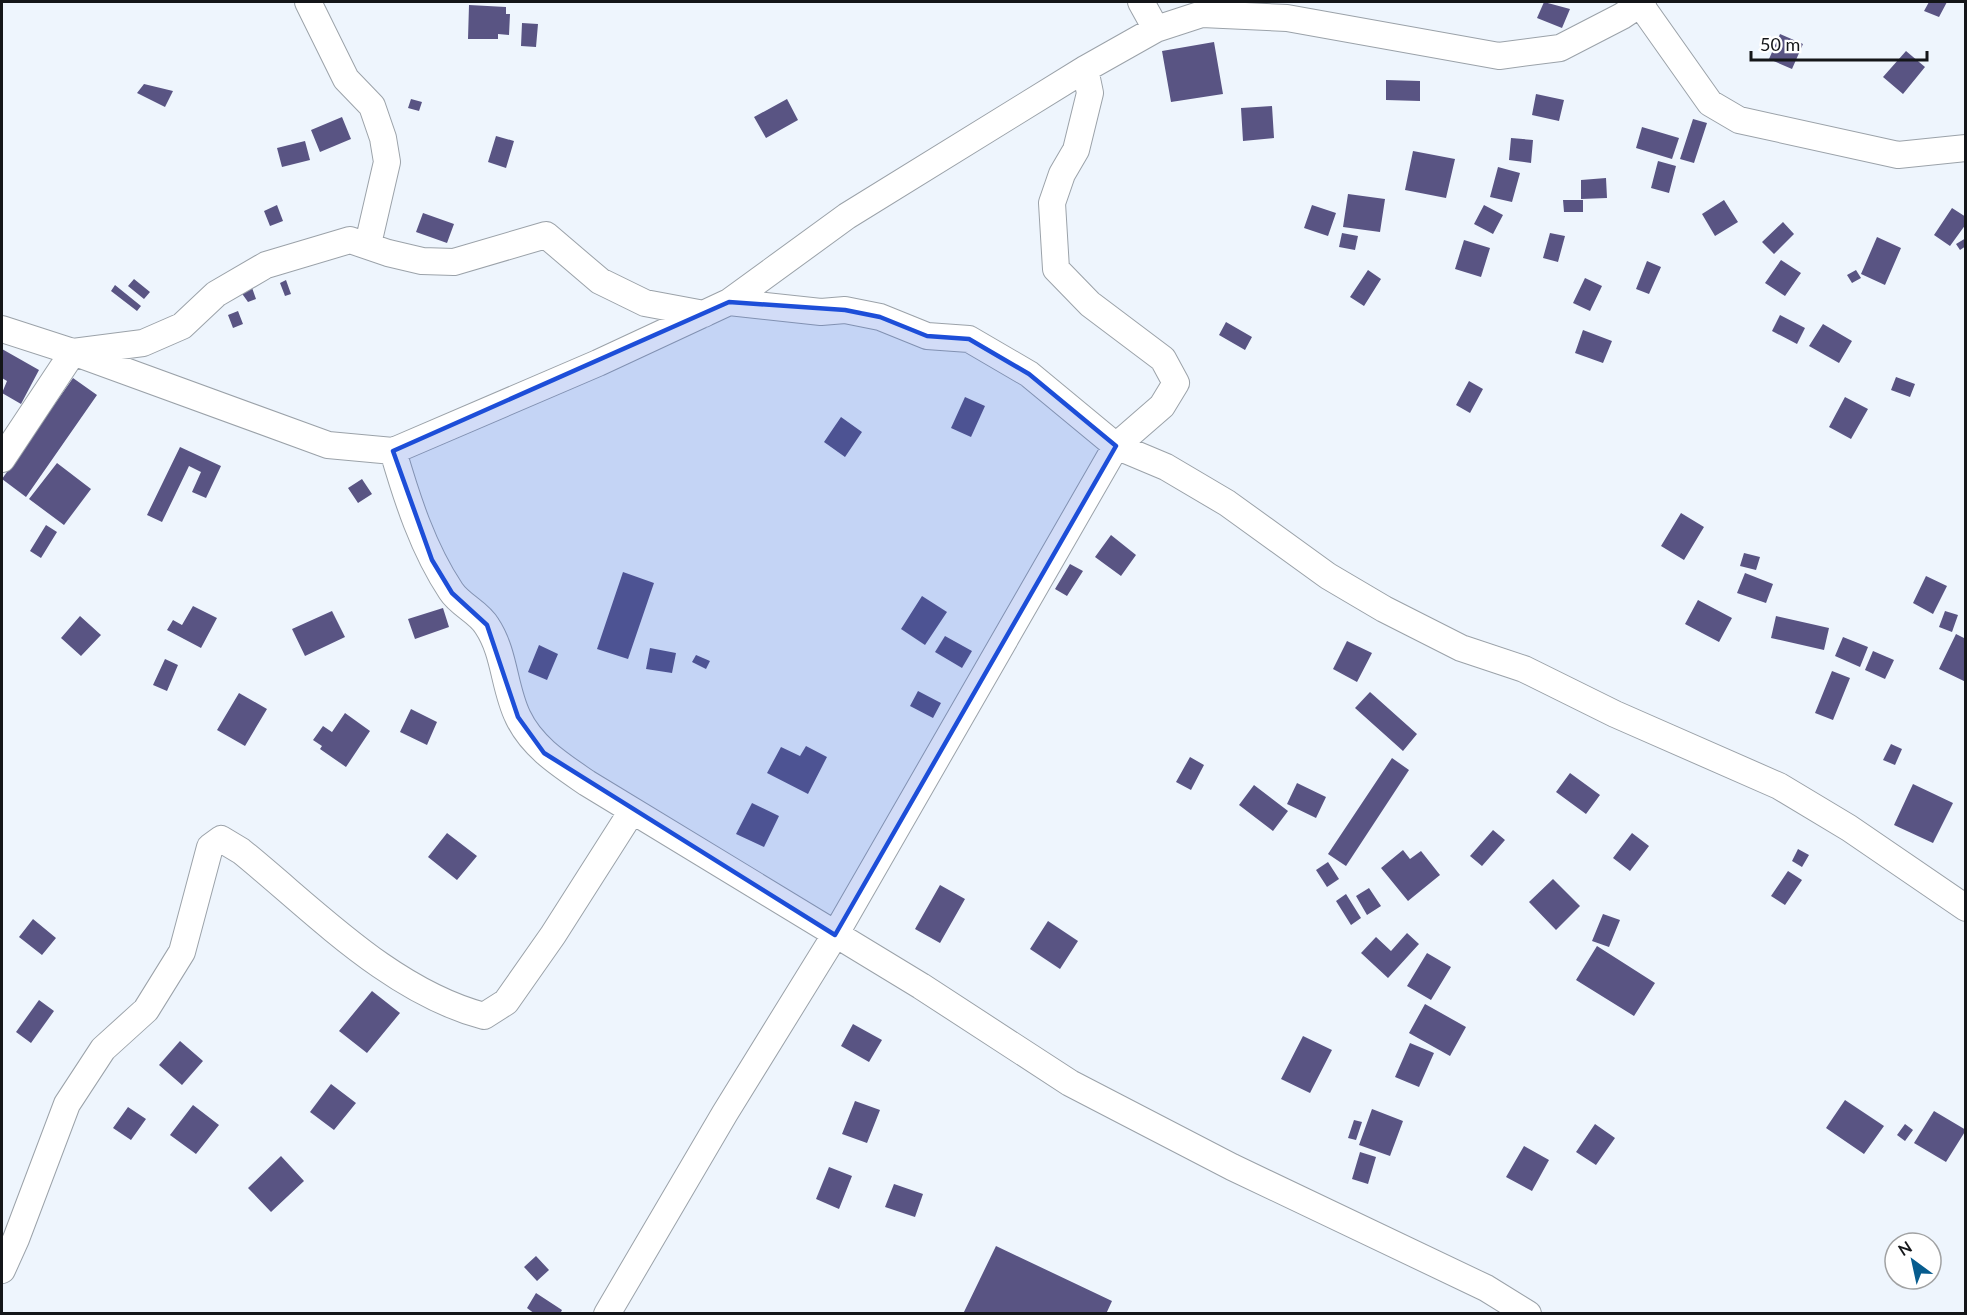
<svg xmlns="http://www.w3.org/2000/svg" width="1967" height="1315" font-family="Lato,sans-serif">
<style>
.building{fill:#595483}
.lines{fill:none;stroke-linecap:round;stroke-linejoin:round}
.minor-casing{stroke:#9ba2a9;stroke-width:28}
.minor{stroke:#fff;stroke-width:26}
.marked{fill:#1d4ed8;fill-opacity:0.2;stroke:#1d4ed8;stroke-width:4.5;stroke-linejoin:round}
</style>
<rect width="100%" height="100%" fill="#eef5fd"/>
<!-- building -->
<path class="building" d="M 1544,2 L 1570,9 L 1562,28 L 1537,18 Z
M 1929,2 L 1947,2 L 1939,17 L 1924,11 Z
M 469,5 L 506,7 L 506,14 L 510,14 L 509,35 L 498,34 L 498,39 L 468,39 Z
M 522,23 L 538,24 L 536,47 L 521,46 Z
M 1780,34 L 1803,44 L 1792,69 L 1769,59 Z
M 1214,42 L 1223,94 L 1171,102 L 1162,51 Z
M 1906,51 L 1925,67 L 1903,94 L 1883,77 Z
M 1386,80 L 1420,81 L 1420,101 L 1386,100 Z
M 144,84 L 173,91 L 165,107 L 137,93 Z
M 1536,94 L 1564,100 L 1559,121 L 1532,115 Z
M 411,99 L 422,102 L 419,111 L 408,108 Z
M 787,99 L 798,120 L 766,138 L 754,117 Z
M 1272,106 L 1274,138 L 1243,141 L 1241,108 Z
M 342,117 L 351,139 L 320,152 L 311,130 Z
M 1693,119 L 1707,123 L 1694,163 L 1680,159 Z
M 1642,127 L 1679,138 L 1672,159 L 1636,148 Z
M 496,136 L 514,141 L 506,168 L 488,162 Z
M 1511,138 L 1533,140 L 1531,163 L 1509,160 Z
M 305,141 L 310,160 L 282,167 L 277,148 Z
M 1413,151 L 1455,159 L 1446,198 L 1405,190 Z
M 1658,161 L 1676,166 L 1669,193 L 1651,188 Z
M 1498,167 L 1520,173 L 1512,202 L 1490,197 Z
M 1606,178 L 1607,198 L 1581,199 L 1581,180 Z
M 1348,194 L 1385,199 L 1380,232 L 1343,227 Z
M 1563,200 L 1583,200 L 1583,212 L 1564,212 Z
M 1724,200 L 1738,222 L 1715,236 L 1702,214 Z
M 277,205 L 283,221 L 270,226 L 264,211 Z
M 1312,205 L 1336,213 L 1328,236 L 1304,228 Z
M 1484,205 L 1503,215 L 1493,234 L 1474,224 Z
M 1952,208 L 1966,217 L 1966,224 L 1950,246 L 1934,235 Z
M 423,213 L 454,224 L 447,243 L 416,232 Z
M 1783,222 L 1794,234 L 1774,254 L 1762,242 Z
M 1342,233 L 1358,236 L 1355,250 L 1339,247 Z
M 1550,233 L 1565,236 L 1558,262 L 1543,258 Z
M 1877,237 L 1901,248 L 1885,285 L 1861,274 Z
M 1966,238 L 1966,246 L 1960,250 L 1956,244 Z
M 1464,240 L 1490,248 L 1481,277 L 1455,269 Z
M 1781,260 L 1801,273 L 1785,296 L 1765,283 Z
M 1647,261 L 1661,267 L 1649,294 L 1636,289 Z
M 1368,270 L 1381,279 L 1364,306 L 1350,297 Z
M 1856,270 L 1861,278 L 1852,283 L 1847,275 Z
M 1585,278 L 1602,286 L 1590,311 L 1573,303 Z
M 134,279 L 150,292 L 144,299 L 128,286 Z
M 286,280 L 291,294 L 285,296 L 280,283 Z
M 250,282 L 256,299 L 248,302 L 238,288 Z
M 115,285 L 141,306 L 137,311 L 111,291 Z
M 238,311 L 243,324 L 233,328 L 228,315 Z
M 1780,315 L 1805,328 L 1797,344 L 1772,331 Z
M 1226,322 L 1252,337 L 1245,350 L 1219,335 Z
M 1823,324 L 1852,341 L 1839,363 L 1809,346 Z
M 1583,330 L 1612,341 L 1603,363 L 1575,353 Z
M 2,349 L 39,370 L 21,404 L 2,393 L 7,381 L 2,378 Z
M 1896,377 L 1915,384 L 1910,397 L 1891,390 Z
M 73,378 L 97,395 L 26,497 L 2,479 Z
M 1469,381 L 1483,389 L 1470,413 L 1456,405 Z
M 965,397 L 985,406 L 971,437 L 951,428 Z
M 1845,397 L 1868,409 L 1851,439 L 1829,427 Z
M 841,417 L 862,432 L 845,457 L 824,442 Z
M 180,447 L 221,466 L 206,498 L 192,492 L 201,472 L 189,466 L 162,522 L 147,515 Z
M 57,463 L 91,489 L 64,525 L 29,499 Z
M 362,479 L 372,494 L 358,503 L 348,488 Z
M 1681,513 L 1704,527 L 1684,560 L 1661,546 Z
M 46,525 L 57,532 L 41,558 L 30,551 Z
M 1111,535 L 1136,555 L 1121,576 L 1095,557 Z
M 1744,553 L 1760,557 L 1756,570 L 1740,566 Z
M 1070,564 L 1083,571 L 1067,596 L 1055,589 Z
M 623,572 L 654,583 L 628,659 L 597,649 Z
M 1745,573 L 1773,584 L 1766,603 L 1737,593 Z
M 1926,576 L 1947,586 L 1933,614 L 1913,603 Z
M 922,596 L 947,612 L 925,645 L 901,629 Z
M 1698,600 L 1732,618 L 1719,642 L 1685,624 Z
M 193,606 L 217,618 L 201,648 L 167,630 L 173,620 L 182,625 Z
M 443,608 L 449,627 L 415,639 L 408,619 Z
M 332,611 L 345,637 L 305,656 L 292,629 Z
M 1945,611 L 1958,615 L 1952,632 L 1939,627 Z
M 80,616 L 101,635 L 81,656 L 61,638 Z
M 1776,616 L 1829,628 L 1824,650 L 1771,638 Z
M 1956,634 L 1966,639 L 1966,682 L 1939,669 Z
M 945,636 L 972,651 L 962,668 L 935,652 Z
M 1843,637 L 1868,647 L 1860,667 L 1835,656 Z
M 1347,641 L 1372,653 L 1357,682 L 1333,669 Z
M 539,645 L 558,654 L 547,680 L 528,672 Z
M 650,648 L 676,653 L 672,673 L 646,669 Z
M 1873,651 L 1894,660 L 1885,679 L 1865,670 Z
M 696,655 L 710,661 L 706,669 L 692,662 Z
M 165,659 L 178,665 L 167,691 L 153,685 Z
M 1832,671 L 1850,678 L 1833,720 L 1815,713 Z
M 918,691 L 941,703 L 933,718 L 910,706 Z
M 1370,692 L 1417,734 L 1403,751 L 1355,708 Z
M 239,693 L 267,709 L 245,746 L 217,730 Z
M 411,709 L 437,722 L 427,745 L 400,732 Z
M 345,713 L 370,731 L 346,767 L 320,749 L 322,746 L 313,740 L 323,726 L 332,732 Z
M 1891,744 L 1902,749 L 1895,765 L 1883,760 Z
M 806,746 L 827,757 L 808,794 L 767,773 L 781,747 L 800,756 Z
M 1190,757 L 1204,765 L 1191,790 L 1176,782 Z
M 1392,758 L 1409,770 L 1346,866 L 1328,854 Z
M 1570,773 L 1600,795 L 1586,814 L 1556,792 Z
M 1297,783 L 1326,797 L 1316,818 L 1287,804 Z
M 1913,784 L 1953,803 L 1933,843 L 1894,825 Z
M 1254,785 L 1288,811 L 1273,831 L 1239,805 Z
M 752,803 L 779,816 L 764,847 L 736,834 Z
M 1493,830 L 1505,840 L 1482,866 L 1470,856 Z
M 447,833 L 477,856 L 457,880 L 428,857 Z
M 1632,833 L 1649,846 L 1630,871 L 1613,858 Z
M 1798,849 L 1809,855 L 1802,867 L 1792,861 Z
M 1403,850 L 1410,859 L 1421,851 L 1440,875 L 1408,901 L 1381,868 Z
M 1328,862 L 1339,879 L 1327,887 L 1316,870 Z
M 1788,871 L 1802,880 L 1785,905 L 1771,896 Z
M 1553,879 L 1580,906 L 1556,930 L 1529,902 Z
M 940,885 L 965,899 L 940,943 L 915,929 Z
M 1369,888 L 1381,906 L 1367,915 L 1356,896 Z
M 1346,894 L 1361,918 L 1351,925 L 1336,901 Z
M 1603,914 L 1620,920 L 1609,947 L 1592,941 Z
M 33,919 L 56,938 L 42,955 L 19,937 Z
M 1048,921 L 1078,941 L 1060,969 L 1030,949 Z
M 1407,933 L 1419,944 L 1388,978 L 1361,953 L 1376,937 L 1391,951 Z
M 1597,946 L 1655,983 L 1634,1016 L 1576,980 Z
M 1427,953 L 1451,967 L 1431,1000 L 1407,986 Z
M 372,991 L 400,1013 L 367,1053 L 339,1031 Z
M 39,1000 L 54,1011 L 31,1043 L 16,1032 Z
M 1425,1004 L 1466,1027 L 1450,1056 L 1409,1033 Z
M 853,1024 L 882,1040 L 869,1062 L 841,1046 Z
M 1303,1036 L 1332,1050 L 1310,1093 L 1281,1079 Z
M 180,1041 L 203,1061 L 182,1085 L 159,1065 Z
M 1410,1043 L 1434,1053 L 1419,1087 L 1395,1077 Z
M 331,1084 L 356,1103 L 334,1130 L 310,1112 Z
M 1845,1100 L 1884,1126 L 1864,1154 L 1826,1128 Z
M 855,1101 L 880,1110 L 867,1143 L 842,1134 Z
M 193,1105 L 219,1125 L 196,1154 L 170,1135 Z
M 128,1107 L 146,1119 L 131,1140 L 113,1128 Z
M 1372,1109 L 1403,1121 L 1390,1156 L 1359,1145 Z
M 1934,1111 L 1966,1130 L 1946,1162 L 1914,1143 Z
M 1354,1120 L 1362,1122 L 1356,1140 L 1348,1138 Z
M 1595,1124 L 1615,1138 L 1596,1165 L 1576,1152 Z
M 1905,1124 L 1913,1130 L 1905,1141 L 1897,1135 Z
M 1524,1146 L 1549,1160 L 1532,1191 L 1506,1177 Z
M 1360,1152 L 1376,1157 L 1368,1184 L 1352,1179 Z
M 281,1156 L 304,1181 L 271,1212 L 248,1188 Z
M 829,1167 L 852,1176 L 839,1209 L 816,1199 Z
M 894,1184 L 923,1194 L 915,1217 L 885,1207 Z
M 1903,1236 L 1917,1243 L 1899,1243 Z
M 996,1246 L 1112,1301 L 1106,1314 L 963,1314 Z
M 1895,1251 L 1895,1268 L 1888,1264 Z
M 536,1256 L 549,1270 L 537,1281 L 524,1267 Z
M 536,1293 L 562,1310 L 560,1314 L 535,1314 L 527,1308 Z"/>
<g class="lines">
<!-- minor casing -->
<g class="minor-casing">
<path id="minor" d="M 308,2 L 346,79 L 372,106 L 383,138 L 387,162 L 368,244
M 1141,2 L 1156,29
M 1640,4 L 1710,103 L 1739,120 L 1898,155 L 1966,148
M 729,302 L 821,312 L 845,310 L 880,317 L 927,336 L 969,339 L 1029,374 L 1116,446 L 1166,467 L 1227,503 L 1328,576 L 1384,609 L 1461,648 L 1524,669 L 1615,714 L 1779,786 L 1849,828 L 1966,908
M 2,329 L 73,352 L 328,445 L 393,451 L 598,363 L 729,302 L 847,216 L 1085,69 L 1156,29 L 1202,14 L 1287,18 L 1499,56 L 1560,48 L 1622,16 L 1643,2
M 393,451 C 407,499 423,549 451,591 C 460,605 479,612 487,626 C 505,653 504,689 518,717 C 532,747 561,765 587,783 L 921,986 L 1070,1083 L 1232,1167 L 1486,1288 L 1528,1314
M 2,459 L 73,352 L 143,343 L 182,326 L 216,294 L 266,265 L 350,240 L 388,253 L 422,261 L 454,262 L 546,235 L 600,281 L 645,303 L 704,314
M 2,1270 L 16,1239 L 67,1104 L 103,1049 L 146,1010 L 182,952 L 210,847 L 221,839 L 241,851 C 315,911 390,991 484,1016 L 506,1002 L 553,935 L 632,811
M 607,1314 L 725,1113 L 835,935 L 1116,446 L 1162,406 L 1176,383 L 1163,359 L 1090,304 L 1056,269 L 1052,203 L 1062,174 L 1076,150 L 1090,93 L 1085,69"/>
</g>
<!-- minor -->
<use href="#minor" class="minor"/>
</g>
<!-- marked area -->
<path class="marked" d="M 729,302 L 845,310 L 880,317 L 927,336 L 969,339 L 1029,374 L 1116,446 L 835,935 L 544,753 L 518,717 L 487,625 L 452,593 L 432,560 L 393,451 Z"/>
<!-- border -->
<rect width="1967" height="1315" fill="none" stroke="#141619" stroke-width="6"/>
<!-- north arrow -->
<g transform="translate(1913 1261) rotate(327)"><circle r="28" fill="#ffffff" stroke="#a1a2a3" stroke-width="1.5"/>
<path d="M0-4.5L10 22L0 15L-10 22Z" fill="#075c8e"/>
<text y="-9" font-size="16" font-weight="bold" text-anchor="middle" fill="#141619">N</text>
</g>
<!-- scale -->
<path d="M1751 51v9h176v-9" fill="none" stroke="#141619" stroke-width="3"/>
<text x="1760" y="51" font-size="18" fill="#141619" stroke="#ffffff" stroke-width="4.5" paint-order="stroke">50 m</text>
</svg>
